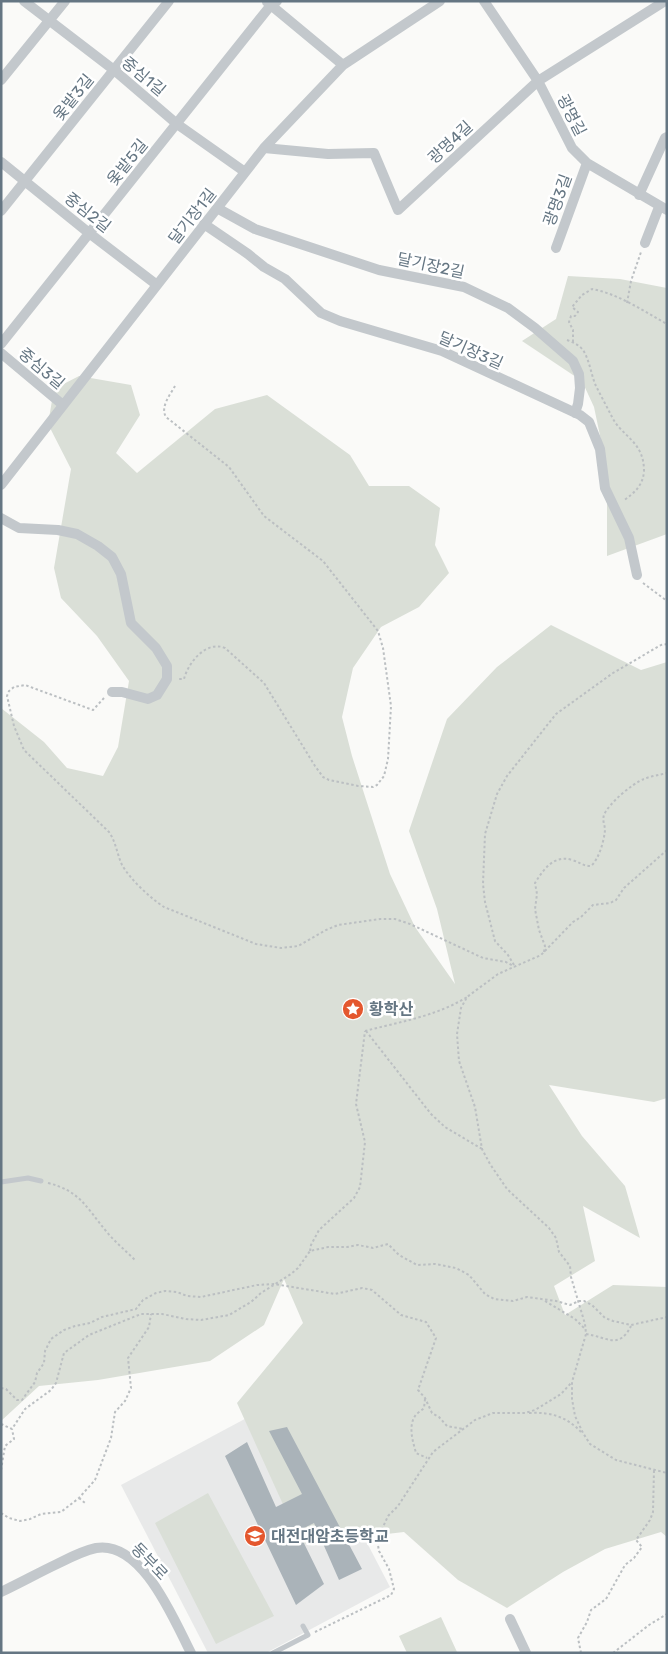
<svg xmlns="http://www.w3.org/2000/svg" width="668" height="1654" font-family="Rubik,'Noto Sans KR',sans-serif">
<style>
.built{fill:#e8e9e9}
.green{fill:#dadfd7}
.building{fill:#aab3b9}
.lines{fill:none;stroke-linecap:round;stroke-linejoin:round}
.path{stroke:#bbbfc2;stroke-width:2;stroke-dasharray:2.5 2.5;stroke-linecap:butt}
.lane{stroke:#c3c8cc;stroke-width:5}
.street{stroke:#c3c8cc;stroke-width:10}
.labels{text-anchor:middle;stroke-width:5;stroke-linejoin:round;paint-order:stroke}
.street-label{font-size:16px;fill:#657683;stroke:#fff}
.poi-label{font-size:16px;font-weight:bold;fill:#657683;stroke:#fff;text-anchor:start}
</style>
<rect width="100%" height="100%" fill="#fafaf8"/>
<!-- built -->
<path class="built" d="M 290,1395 L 390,1587 L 266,1653 L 208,1653 L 121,1485 Z"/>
<!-- green -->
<path class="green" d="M 568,276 L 620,279 L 667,288 L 667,534 L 607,556 L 607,469 L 594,407 L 582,381 L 522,341 L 556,319 Z
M 79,376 L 131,385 L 140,415 L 116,453 L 137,473 L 215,409 L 267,395 L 350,455 L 369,486 L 409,486 L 440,508 L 435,545 L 449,573 L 419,607 L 381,627 L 353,668 L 342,717 L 352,756 L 390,874 L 415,927 L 455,984 L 437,909 L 409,831 L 447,719 L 497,667 L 551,625 L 641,670 L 667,662 L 667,1098 L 654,1102 L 549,1085 L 582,1136 L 625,1186 L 640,1238 L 583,1206 L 595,1261 L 554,1286 L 565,1315 L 613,1285 L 667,1287 L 667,1537 L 661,1532 L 605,1549 L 563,1572 L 507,1608 L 458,1580 L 404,1532 L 301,1544 L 237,1403 L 303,1323 L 284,1279 L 264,1325 L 210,1361 L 98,1380 L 39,1386 L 1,1421 L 1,708 L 44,742 L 67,768 L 103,776 L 118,747 L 129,681 L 97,636 L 61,598 L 54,568 L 71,469 L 48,424 L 54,389 Z
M 208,1493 L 274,1616 L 216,1644 L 155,1523 Z
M 441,1617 L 457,1652 L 407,1653 L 399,1636 Z"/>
<!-- building -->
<path class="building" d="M 287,1427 L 362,1569 L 339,1580 L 314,1523 L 298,1531 L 324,1584 L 296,1605 L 225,1456 L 247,1442 L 276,1507 L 302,1494 L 269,1431 Z"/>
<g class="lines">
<!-- path -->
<path class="path" d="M 627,303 L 631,281 L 641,252
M 567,340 C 573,342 579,345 583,350 C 590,361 591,375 596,386 C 601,396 607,407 612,417 C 622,437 644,441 644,471 C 643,486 634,493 623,501
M 573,342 L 573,330 L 569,322 L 571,316 L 575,316 L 578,312 L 572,307 L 582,295 L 592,289 C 619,294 643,311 667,324
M 175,386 C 170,395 160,407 166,417 L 229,467 L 264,516 L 323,561 L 378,631 L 383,648 L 391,706 L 388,759 L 384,776 L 377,785 L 373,787 L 358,786 L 329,780 L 323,777 L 315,766 L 264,683 L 225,648 C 206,640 188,663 184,679 L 177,679
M 643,583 L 667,601
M 104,698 L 93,710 L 25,685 L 14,687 L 9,691 L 7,696 L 14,726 L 24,750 L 109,832 C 116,842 117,854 122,865 C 130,879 150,898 164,907 L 256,944 L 281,948 L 298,946 L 326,930 L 338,925 L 380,919 L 395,919 L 410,924 L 483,958 L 506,962 L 515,967
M 667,850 L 624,888 L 616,900 L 610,903 L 593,905 L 581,917 L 573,922 L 541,955 L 498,974 L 467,997 L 461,1008 L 457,1034 L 459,1061 L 475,1107 L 482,1149 L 490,1164 L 507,1189 L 549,1228 L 556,1238 L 559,1252 L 570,1266 L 571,1277 L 585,1324 L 586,1334 L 572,1382 L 572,1399 L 575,1416 L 583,1433 L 590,1444 L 616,1460 L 667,1473
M 544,952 L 545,946 L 539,930 L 535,909 L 537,894 L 535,883 C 543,870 554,854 572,860 C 579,862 583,866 591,866 C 599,859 604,841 605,830 C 605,825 602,821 604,815 C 608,804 633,783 644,779 C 651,776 659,775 667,773
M 514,965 L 508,955 L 495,941 L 485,902 L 483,884 L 485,834 L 497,794 L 507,776 L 556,714 L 613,673 L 661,645 L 667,644
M 365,1031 C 399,1022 437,1016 467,997
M 366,1031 L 431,1114 L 445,1127 L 482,1149
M 48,1183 C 80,1191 86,1207 106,1231 C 115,1242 126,1251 136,1261
M 310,1251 L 311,1245 L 319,1230 L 354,1198 L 360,1187 L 365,1142 L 356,1104 L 365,1031
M 545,1301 L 575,1319 L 586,1330
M 586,1334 C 607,1337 619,1350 631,1326
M 1,1388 L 6,1389 L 17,1400 L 22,1400 L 35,1382 L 37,1373 L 44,1363 L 45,1351 L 51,1339 L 64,1330 L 75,1326 L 90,1323 L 102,1317 L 136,1309 L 143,1300 L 156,1293 L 165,1291 L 177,1292 L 187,1296 L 201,1297 L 257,1285 L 274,1284 L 335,1294 L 362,1288 L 372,1290 L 401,1315 L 426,1322 L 436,1338 L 418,1390 L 425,1398 L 432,1413 L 439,1417 L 447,1426 L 463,1429
M 425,1399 L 424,1408 C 421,1411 417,1413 415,1416 C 408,1427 413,1442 416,1453 L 427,1458
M 529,1413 C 550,1412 566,1416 581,1432
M 1,1424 L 12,1429 L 25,1409 L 51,1390 L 56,1383 L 64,1353 L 89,1335 L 141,1314 L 162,1314 L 186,1319 L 201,1320 L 229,1315 L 251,1302 L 261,1293 L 291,1274 L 298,1268 L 310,1251 L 328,1247 L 347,1247 L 358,1245 L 373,1248 L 388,1244 L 399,1255 L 417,1265 L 435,1264 L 456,1268 L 469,1275 L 485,1294 L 494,1299 L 513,1301 L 527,1297 L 556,1301 L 570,1305 L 579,1301 L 584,1301 L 592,1305 L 605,1318 L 613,1321 L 631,1325 L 667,1317
M 1,1470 L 5,1446 L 14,1439 L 12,1429
M 1,1481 L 1,1492
M 79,1498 L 85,1503
M 1,1513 L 9,1518 L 20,1521 L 30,1519 L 41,1514 L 61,1512 L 79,1498 L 95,1480 L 111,1438 L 115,1412 L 125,1401 L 131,1388 L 128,1358 L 149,1327 L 151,1314
M 315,1632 L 391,1595 L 394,1589 L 389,1569 L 379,1551 L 377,1540 L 388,1516 L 398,1506 L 433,1452 L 475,1420 L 493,1413 L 525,1413 L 535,1410 L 561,1394 L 572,1382
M 581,1653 L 578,1638 L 587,1622 L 591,1610 L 606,1599 L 625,1565 L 634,1558 L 642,1547 L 636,1540 L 650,1520 L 653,1512 L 654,1470
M 613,1653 L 649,1625 L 667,1614"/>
<!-- lane -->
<path class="lane" d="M 1,1182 L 28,1178 L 41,1181
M 273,1653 L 308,1635 L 303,1626"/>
<!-- street -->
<path class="street" d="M 24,1 L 114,70 L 177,124 L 245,172
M 484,1 L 538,81 L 572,148 L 587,163 L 667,210
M 267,2 L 343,65
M 1,80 L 65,1
M 264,148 L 328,154 L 374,153 L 398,210 L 538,81 L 665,1
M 1,162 L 89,233 L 157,285
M 639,195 L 665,138 L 667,137
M 217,208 L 255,229 L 379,270 L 464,287 L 508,308 L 535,328 L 573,361 L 579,374 L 580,388 L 578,404 L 575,413
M 1,211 L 169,1
M 204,224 L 248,254 L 264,267 L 285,279 L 321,313 L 340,321 L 442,351 L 580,415 L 589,422 L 600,449 L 605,488 L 629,538 L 637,575
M 645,243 L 659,207
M 556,248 L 587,163
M 1,344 L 271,5 L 277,1
M 1,353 L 63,405
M 1,485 L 264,148 L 343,65 L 440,1
M 1,518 L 19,528 L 58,530 L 77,534 L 98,546 L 112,557 L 121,574 L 131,623 L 156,648 L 167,666 L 167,679 L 157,695 L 148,699 L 122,692 L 112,692
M 1,1592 C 20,1583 38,1573 57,1564 C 69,1558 82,1551 96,1548 C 142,1540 174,1620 191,1653
M 510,1619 L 526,1653"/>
</g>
<!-- icons -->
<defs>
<g id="sight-disc" transform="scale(1.125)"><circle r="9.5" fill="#e4572e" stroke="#fff"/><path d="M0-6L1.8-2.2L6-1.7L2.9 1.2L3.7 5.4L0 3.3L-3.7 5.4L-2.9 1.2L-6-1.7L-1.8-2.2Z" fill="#fff"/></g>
<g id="school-disc" transform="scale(1.125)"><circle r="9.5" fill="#e4572e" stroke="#fff"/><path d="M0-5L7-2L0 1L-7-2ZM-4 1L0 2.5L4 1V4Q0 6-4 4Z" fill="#fff"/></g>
</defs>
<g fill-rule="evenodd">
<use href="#sight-disc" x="353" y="1009"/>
<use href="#school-disc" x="255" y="1536"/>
</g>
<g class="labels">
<!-- street labels -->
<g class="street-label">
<text transform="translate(144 76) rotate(40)" y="6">중심1길</text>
<text transform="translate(73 97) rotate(-51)" y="6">옻밭3길</text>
<text transform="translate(572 115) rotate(63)" y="6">광명길</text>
<text transform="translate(450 142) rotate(-43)" y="6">광명4길</text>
<text transform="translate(127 162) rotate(-51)" y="6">옻밭5길</text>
<text transform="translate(557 200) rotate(-70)" y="6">광명3길</text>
<text transform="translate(88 212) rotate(38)" y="6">중심2길</text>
<text transform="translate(192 216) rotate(-52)" y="6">달기장1길</text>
<text transform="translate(431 265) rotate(12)" y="6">달기장2길</text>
<text transform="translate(471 350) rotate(24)" y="6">달기장3길</text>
<text transform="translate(42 368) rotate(40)" y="6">중심3길</text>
<text transform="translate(150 1561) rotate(46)" y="6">동부로</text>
</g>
<!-- poi labels -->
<g class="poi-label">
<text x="369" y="1015">황학산</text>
<text x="271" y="1542">대전대암초등학교</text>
</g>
</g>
<!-- border -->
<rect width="668" height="1654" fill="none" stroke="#657683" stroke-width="5"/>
</svg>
